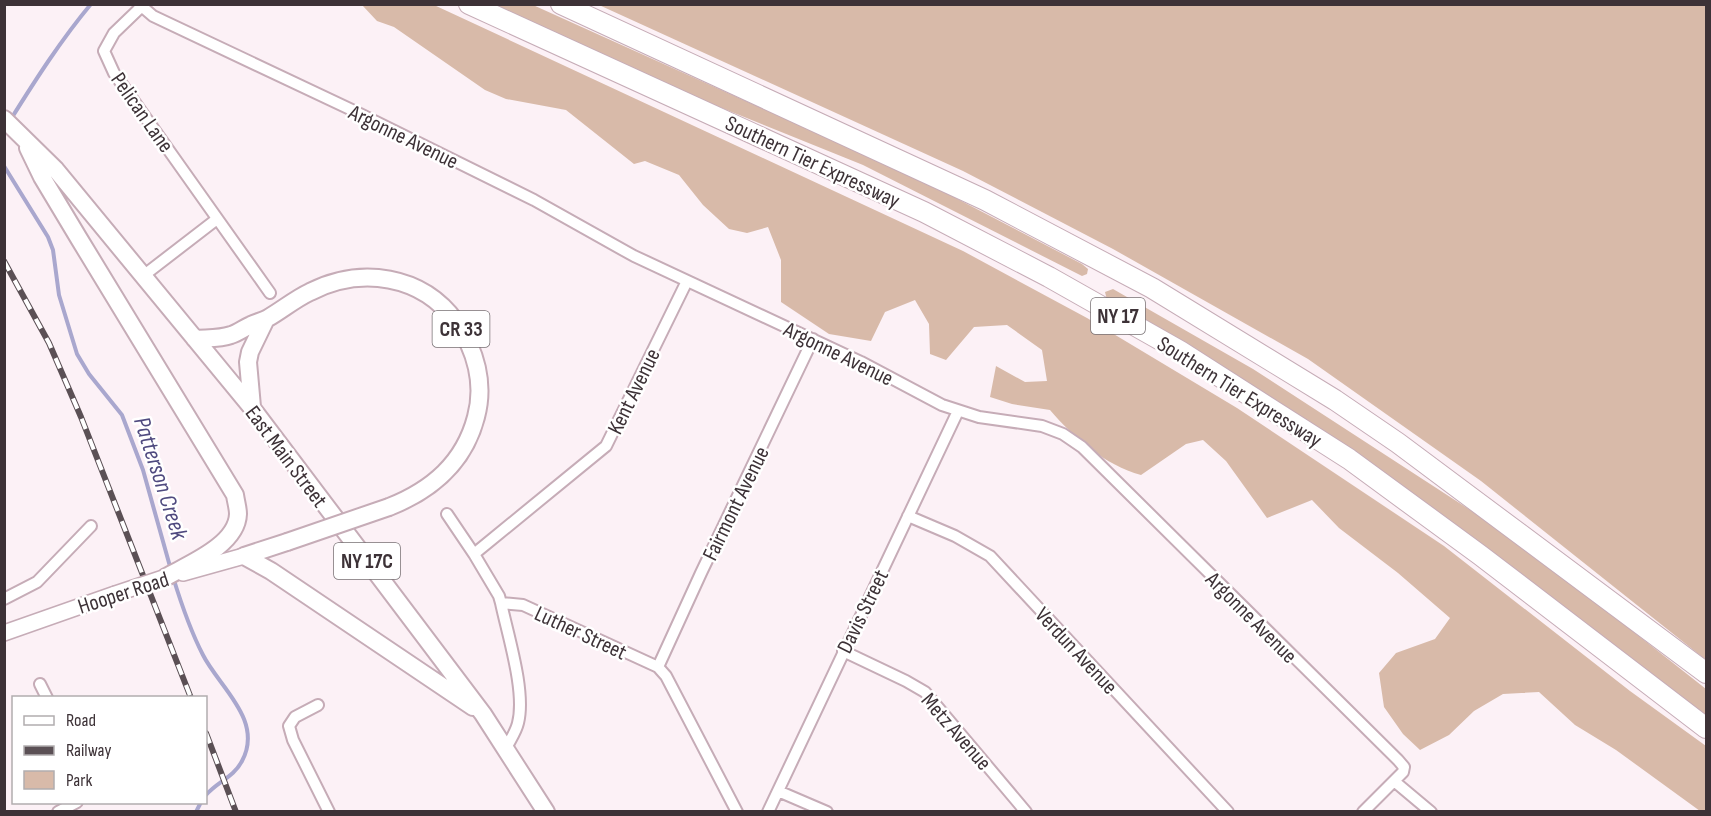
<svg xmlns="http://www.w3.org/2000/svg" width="1711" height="816" font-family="'Sofia Sans Condensed',sans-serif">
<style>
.green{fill:#d8baa9}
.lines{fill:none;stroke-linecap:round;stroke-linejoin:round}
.stream{stroke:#a9a7ce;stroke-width:4}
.street-casing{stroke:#c6acb7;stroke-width:14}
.secondary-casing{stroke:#c6acb7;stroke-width:18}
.primary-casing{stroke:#c6acb7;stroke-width:20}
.highway-casing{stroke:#c6acb7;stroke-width:22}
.street{stroke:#fff;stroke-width:10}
.secondary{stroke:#fff;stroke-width:15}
.primary{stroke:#fff;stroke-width:16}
.highway{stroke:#fff;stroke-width:20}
.rail-casing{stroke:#5b5055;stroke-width:6}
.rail{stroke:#fff;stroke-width:4;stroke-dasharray:11;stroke-linecap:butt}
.secondary-bridge-casing{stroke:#c6acb7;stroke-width:18;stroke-linecap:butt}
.primary-bridge-casing{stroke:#c6acb7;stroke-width:20;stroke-linecap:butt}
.secondary-bridge{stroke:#fff;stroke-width:15}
.primary-bridge{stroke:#fff;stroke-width:16}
.labels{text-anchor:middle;stroke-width:5;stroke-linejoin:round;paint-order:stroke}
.shield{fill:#fff;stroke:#777073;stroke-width:1.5}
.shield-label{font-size:21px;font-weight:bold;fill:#3d3237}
.street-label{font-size:22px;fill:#3d3237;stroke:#fff}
.water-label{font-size:24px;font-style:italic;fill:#4f4a7f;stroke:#fff}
</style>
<rect width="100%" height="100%" fill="#fcf1f6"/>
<!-- green -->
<path class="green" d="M 362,5 L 434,5 L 963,251 L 1087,318 L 1237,408 L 1444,546 L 1630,691 L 1706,746 L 1706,811 L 1700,811 L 1616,750 L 1575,725 L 1539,692 L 1503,694 L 1474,711 L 1449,735 L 1420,750 L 1403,734 L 1384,707 L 1379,673 L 1396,653 L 1435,639 L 1450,618 L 1398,573 L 1339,528 L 1312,500 L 1267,518 L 1226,461 L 1203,440 L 1186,444 L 1141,475 C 1105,465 1074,438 1050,410 L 1012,404 L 990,397 L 996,366 L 1025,382 L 1047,381 L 1042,350 L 1007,325 L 974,327 L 946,360 L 930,354 L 929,324 L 915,300 L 885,312 L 871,341 L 829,334 L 781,302 L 781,260 L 768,227 L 747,233 L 729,229 L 703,205 L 679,175 L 645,161 L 634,164 L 566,110 L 506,99 L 485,90 L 394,27 L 377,21 Z
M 489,5 L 533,5 L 923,181 L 1082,264 L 1088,269 L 1087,274 L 1082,276 L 863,165 L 702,100 Z
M 599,5 L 1706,5 L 1706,660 L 1481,481 L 1308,359 L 1113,249 L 963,171 Z
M 1113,289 L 1253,369 L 1521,543 L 1706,689 L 1706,718 L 1107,300 L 1105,292 Z"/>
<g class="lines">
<!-- stream -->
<path class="stream" d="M 11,119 C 36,79 61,40 91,4
M 4,166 L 48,237 L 53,250 L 59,295 L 77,354 L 89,374 L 122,415 L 143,470 L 171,570
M 173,577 C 181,603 190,630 203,655 C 219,687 264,720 242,761 C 234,777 217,782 206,795
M 196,812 L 201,802"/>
<!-- street casing -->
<g class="street-casing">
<path id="street" d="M 139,4 L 153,16 L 352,110 L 534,200 L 634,256 L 861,362 L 942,405 L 979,417 L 1042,426 L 1063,434 L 1082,447 L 1398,760 L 1404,767 L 1403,772 L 1363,812
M 141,7 L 114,33 L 104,51 L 114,73 L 270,293
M 143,276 L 217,219
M 447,514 L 474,554 L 499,596 L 501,603 C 508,636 526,692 518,723 C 516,732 510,740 506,748
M 908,516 L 955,536 L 990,556 L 1228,812
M 474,554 L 606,446 L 687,281
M 4,599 L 37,582 L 91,526
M 501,603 L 523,605 L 658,667 L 666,676 L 737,812
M 843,651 L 906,681 L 925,692 L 1026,812
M 658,667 L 701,573 L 813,339
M 40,684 L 47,698
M 318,705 L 295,717 L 289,726 L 293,740 L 329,812
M 1394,781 L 1431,812
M 778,791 L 827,812
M 58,812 L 77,802
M 768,812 L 958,411"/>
</g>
<!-- secondary casing -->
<g class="secondary-casing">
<path id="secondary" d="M 183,573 L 244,556
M 4,633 L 115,594"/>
</g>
<!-- primary casing -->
<g class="primary-casing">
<path id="primary" d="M 4,119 L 56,170 L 252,408 L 483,714 L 546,812
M 28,148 L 42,177 L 78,237 L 235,495 C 236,502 238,508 238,514 C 237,545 189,564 166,577
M 195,339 C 207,338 220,339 231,335 C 238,333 244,328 251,325 C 257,322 263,321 268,318 C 282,310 295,299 310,292 C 361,266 422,275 456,322 C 476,350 485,384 476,417 C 464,463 432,490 389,507
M 252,407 L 248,362 L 250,352 L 266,319
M 244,556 L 271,571 L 473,707
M 244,556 L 287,542"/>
</g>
<!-- highway casing -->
<g class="highway-casing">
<path id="highway" d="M 469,4 L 924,212 L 1049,277 L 1180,351 L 1349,459 L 1480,555 L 1706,728
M 561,4 L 985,200 L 1152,288 L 1335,400 L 1398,443 L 1706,673"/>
</g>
<!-- street -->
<use href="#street" class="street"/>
<!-- secondary -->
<use href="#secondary" class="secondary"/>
<!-- primary -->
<use href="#primary" class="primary"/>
<!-- highway -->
<use href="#highway" class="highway"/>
<!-- rail casing -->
<g class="rail-casing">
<path id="rail" d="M 4,261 L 49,343 L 81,417 L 191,698
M 206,733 L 236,812"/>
</g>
<!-- rail -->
<use href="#rail" class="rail"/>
<!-- secondary-bridge casing -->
<g class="secondary-bridge-casing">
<path id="secondary-bridge" d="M 115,594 L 166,577"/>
</g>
<!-- primary-bridge casing -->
<g class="primary-bridge-casing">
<path id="primary-bridge" d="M 287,542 L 389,507"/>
</g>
<!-- secondary-bridge -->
<use href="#secondary-bridge" class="secondary-bridge"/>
<!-- primary-bridge -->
<use href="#primary-bridge" class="primary-bridge"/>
</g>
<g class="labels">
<!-- shield labels -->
<g class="shield">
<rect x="1091" y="298" width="54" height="36" rx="4.5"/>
<rect x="432.5" y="311" width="57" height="36" rx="4.5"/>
<rect x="334" y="543" width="66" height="36" rx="4.5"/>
</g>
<g class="shield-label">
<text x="1118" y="323">NY 17</text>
<text x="461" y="336">CR 33</text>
<text x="367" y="568">NY 17C</text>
</g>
<!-- street labels -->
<g class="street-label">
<text transform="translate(143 112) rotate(55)" y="8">Pelican Lane</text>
<text transform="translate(404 136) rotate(26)" y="8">Argonne Avenue</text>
<text transform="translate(813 161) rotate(25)" y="8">Southern Tier Expressway</text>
<text transform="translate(839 353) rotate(26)" y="8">Argonne Avenue</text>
<text transform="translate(633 391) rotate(-64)" y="8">Kent Avenue</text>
<text transform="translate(1240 391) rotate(32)" y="8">Southern Tier Expressway</text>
<text transform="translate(287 456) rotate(53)" y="8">East Main Street</text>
<text transform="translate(735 503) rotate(-64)" y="8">Fairmont Avenue</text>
<text transform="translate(123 592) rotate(-18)" y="8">Hooper Road</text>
<text transform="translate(862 611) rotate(-64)" y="8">Davis Street</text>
<text transform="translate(1252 617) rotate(45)" y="8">Argonne Avenue</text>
<text transform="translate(581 632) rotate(25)" y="8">Luther Street</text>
<text transform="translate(1077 650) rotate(47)" y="8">Verdun Avenue</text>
<text transform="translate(957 731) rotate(49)" y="8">Metz Avenue</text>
</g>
<!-- water labels -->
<g class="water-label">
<text transform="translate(161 478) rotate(72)" y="8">Patterson Creek</text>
</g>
</g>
<!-- border -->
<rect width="1711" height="816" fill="none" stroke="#3d3237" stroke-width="12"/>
<!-- legend -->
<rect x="12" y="696" width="195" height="108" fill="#ffffff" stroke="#b1adaf" stroke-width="1.5"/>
<rect x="24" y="716" width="30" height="9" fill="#ffffff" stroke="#b1adaf" stroke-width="1.5"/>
<text x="66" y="726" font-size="18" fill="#3d3237">Road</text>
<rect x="24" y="746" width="30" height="9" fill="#5b5055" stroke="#b1adaf" stroke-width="1.5"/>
<text x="66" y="756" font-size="18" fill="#3d3237">Railway</text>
<rect x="24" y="771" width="30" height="18" fill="#d8baa9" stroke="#b1adaf" stroke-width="1.5"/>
<text x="66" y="786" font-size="18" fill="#3d3237">Park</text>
</svg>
